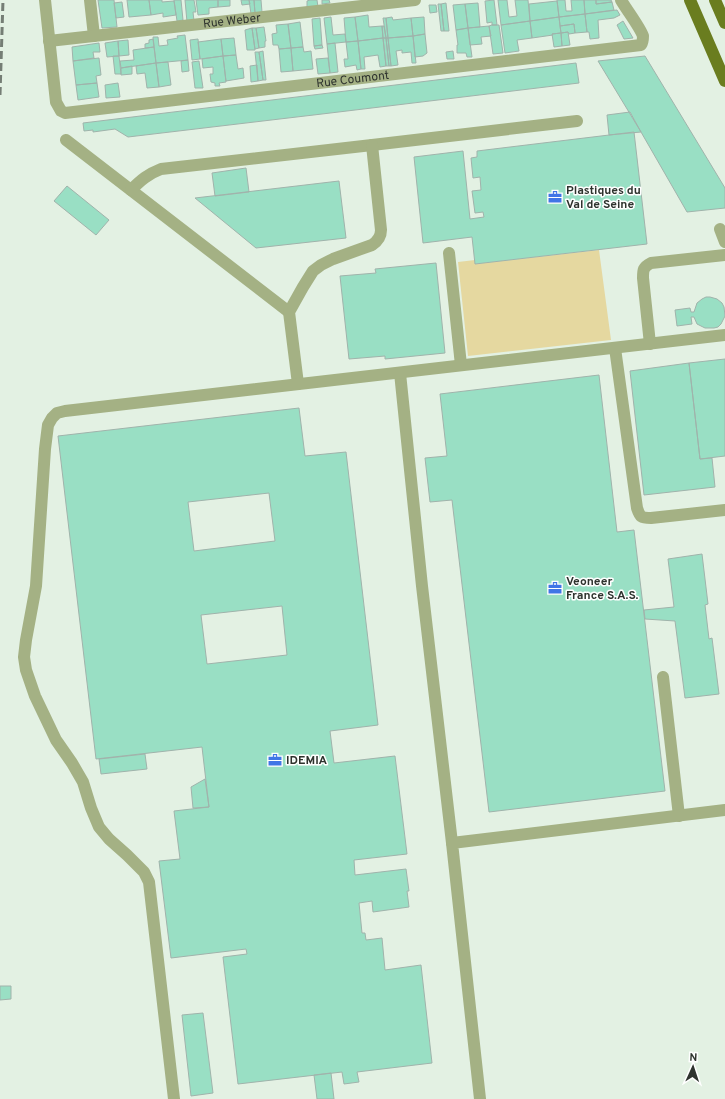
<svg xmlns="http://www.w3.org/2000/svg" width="725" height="1099" font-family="Overpass,sans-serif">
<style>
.green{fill:#e5d8a0}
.building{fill:#99dfc4;stroke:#a0b3ab;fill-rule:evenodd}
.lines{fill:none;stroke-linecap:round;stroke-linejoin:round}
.minor{stroke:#a4b184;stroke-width:12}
.major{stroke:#6a7d1f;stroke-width:12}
.rail{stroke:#757e75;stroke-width:3;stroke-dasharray:8 4;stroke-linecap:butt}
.labels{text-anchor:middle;stroke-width:3;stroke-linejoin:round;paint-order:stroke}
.street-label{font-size:12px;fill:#2e332e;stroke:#fff}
.poi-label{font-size:12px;font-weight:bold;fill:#2e332e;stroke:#fff;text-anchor:start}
</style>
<rect width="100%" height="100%" fill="#e3f1e3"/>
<!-- green -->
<path class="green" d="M 599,250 L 611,340 L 468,356 L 458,262 L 475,260 L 475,264 Z"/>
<!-- building -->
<path class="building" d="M 98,0 L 114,0 L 117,27 L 102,28 Z
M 127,0 L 149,0 L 151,15 L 129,17 Z
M 149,0 L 162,0 L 162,2 L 174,1 L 176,15 L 163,17 L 163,13 L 151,15 Z
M 174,0 L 181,0 L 183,20 L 177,21 Z
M 185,0 L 194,0 L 196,12 L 193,12 L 194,21 L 187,22 Z
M 196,0 L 218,0 L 218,7 L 209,8 L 209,14 L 198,15 Z
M 218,0 L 230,0 L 230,6 L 218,7 Z
M 241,0 L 249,0 L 250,4 L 242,5 Z
M 249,0 L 254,0 L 255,14 L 251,14 Z
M 254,0 L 261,0 L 262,12 L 255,13 Z
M 310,0 L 317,0 L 318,7 L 307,7 L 307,1 Z
M 322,0 L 329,0 L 330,3 L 322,4 Z
M 494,0 L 497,25 L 492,25 L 492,22 L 487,23 L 485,1 Z
M 498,0 L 507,0 L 509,17 L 517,16 L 515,0 L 528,0 L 530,21 L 501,25 Z
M 557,0 L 565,0 L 566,11 L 572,11 L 571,0 L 584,0 L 585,14 L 559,17 Z
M 584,0 L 596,0 L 596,4 L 612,2 L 614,10 L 585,14 Z
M 596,0 L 611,0 L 612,2 L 596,4 Z
M 557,1 L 559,17 L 530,21 L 529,4 Z
M 122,2 L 124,17 L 116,18 L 114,3 Z
M 446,3 L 449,31 L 444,31 L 441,4 Z
M 478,3 L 480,27 L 468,28 L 465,4 Z
M 438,4 L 441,4 L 444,31 L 441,31 Z
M 465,4 L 468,28 L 456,30 L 453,5 Z
M 429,5 L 436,5 L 437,12 L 430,13 Z
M 617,10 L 620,15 L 614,18 L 598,20 L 599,38 L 590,39 L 589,32 L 587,32 L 585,14 Z
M 585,14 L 587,32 L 575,33 L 574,24 L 560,26 L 559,17 Z
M 368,15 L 369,27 L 382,26 L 383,38 L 358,41 L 355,17 Z
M 331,17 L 333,35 L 345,34 L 346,42 L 327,44 L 324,18 Z
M 355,17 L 358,41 L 346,42 L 344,18 Z
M 392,17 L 393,20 L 411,18 L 413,36 L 388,38 L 386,18 Z
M 424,17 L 425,34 L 413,36 L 411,18 Z
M 559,17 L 561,33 L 552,34 L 553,35 L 532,38 L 530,21 Z
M 320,18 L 322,45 L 314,46 L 312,19 Z
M 383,18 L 386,18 L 388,38 L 386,38 Z
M 530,21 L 532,38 L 517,40 L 519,51 L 505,53 L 501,25 Z
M 623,21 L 633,38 L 624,39 L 617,25 Z
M 300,22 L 303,47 L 291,48 L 288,24 Z
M 288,24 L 291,48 L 279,49 L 278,45 L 273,45 L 272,34 L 277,33 L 276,25 Z
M 574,24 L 575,33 L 569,34 L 568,32 L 561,33 L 560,26 Z
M 492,25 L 499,25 L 503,53 L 493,54 L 489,26 Z
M 382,26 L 384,26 L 386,38 L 383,38 Z
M 489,26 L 491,36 L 481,37 L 482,44 L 470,45 L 468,28 Z
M 264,27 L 266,41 L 265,41 L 265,47 L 259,48 L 256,28 Z
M 252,28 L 256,28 L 259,48 L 255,49 Z
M 252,28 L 255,50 L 247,50 L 245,30 Z
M 468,28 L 472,57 L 467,57 L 466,53 L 457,53 L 457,45 L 458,45 L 456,30 Z
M 568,32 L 570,45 L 562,46 L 561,33 Z
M 561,33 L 562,46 L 554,47 L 552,34 Z
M 425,34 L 427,53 L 423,56 L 415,57 L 413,36 Z
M 185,35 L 188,60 L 156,63 L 153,37 L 158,37 L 159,46 L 168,45 L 167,40 L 178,38 L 177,36 Z
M 413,36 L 416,63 L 412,63 L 411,52 L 402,53 L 402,50 L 396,51 L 398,65 L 391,66 L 388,38 Z
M 234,38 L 236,55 L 223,56 L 221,39 Z
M 383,38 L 386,66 L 380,67 L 378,55 L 364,57 L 365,69 L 361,69 L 358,41 Z
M 383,38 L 386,38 L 389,66 L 386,66 Z
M 386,38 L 388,38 L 391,66 L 389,66 Z
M 153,39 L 154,47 L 145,48 L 145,44 L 149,43 L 149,40 Z
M 198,39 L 200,59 L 192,60 L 190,40 Z
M 221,39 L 223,56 L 200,59 L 198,42 Z
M 128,40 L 129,55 L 119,56 L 118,41 Z
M 118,41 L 119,56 L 107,57 L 105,43 Z
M 358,41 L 361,69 L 357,70 L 356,65 L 345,67 L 344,59 L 348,59 L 346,42 Z
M 99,43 L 100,52 L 93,52 L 94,58 L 73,61 L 72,47 Z
M 335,43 L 338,72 L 330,73 L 327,44 Z
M 322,45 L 323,48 L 315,49 L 314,46 Z
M 154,47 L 156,63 L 121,68 L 120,61 L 134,60 L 133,50 Z
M 303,47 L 304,52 L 311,51 L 313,69 L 293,71 L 291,48 Z
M 291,48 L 293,71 L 281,72 L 279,49 Z
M 263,51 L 266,80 L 263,80 L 259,52 Z
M 453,51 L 454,59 L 447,59 L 446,52 Z
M 255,52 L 259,52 L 263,80 L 258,81 Z
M 236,55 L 238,69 L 243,68 L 244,78 L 226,81 L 223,56 Z
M 113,56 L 119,56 L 121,74 L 115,74 Z
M 223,56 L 226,82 L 219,83 L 220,86 L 215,86 L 215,83 L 211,82 L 210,74 L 213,74 L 213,67 L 203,68 L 202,59 Z
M 645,56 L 725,188 L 725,208 L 687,212 L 641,132 L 598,61 Z
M 99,58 L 101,75 L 96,76 L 97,83 L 76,85 L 73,61 Z
M 328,58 L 330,73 L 318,74 L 316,59 Z
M 188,60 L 189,71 L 182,72 L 181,61 Z
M 199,61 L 203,88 L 195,88 L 192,62 Z
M 168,62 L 171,85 L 159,87 L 156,63 Z
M 156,63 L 159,87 L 147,88 L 145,73 L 137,74 L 136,66 Z
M 576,63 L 579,83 L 322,114 L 128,137 L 115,129 L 93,132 L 93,130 L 84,131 L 83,123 Z
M 257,65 L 258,81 L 251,82 L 250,66 Z
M 132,66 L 132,74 L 121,75 L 121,68 Z
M 97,83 L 99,97 L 78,100 L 76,85 Z
M 118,83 L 120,97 L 106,98 L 105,85 Z
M 630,112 L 641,132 L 609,135 L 607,115 Z
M 634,132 L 647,244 L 475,264 L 472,237 L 423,243 L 414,157 L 463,151 L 470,219 L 484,217 L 483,212 L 475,213 L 472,191 L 481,190 L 480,177 L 473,178 L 471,158 L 477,157 L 477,151 Z
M 246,168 L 249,192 L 215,196 L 212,173 Z
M 339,181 L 346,238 L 256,248 L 195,198 Z
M 67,186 L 109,220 L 96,235 L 54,201 Z
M 436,263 L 445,353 L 385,359 L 385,356 L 349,359 L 340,276 L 376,273 L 375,269 Z
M 706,297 L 710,297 L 717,299 L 722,303 L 724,307 L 725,316 L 721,324 L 718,327 L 714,328 L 705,328 L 697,324 L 694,317 L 691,317 L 692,324 L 677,326 L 675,310 L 690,308 L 691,312 L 694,312 L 697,303 L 702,299 Z
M 725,359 L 725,456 L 700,459 L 689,363 Z
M 689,363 L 700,459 L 712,458 L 715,487 L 644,495 L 630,371 Z
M 599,375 L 617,532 L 634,530 L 665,791 L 489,812 L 452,500 L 430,502 L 425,458 L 447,456 L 440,394 Z
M 299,408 L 305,456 L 346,452 L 378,725 L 330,731 L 334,763 L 395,756 L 407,854 L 354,860 L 355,875 L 406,869 L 409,891 L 407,891 L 409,907 L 373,912 L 372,901 L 359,903 L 362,933 L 365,933 L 366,940 L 382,938 L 385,970 L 421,965 L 432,1063 L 357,1072 L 359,1082 L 344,1084 L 342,1072 L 238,1084 L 223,957 L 247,954 L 246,949 L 171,958 L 159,861 L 180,859 L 174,811 L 209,807 L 202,747 L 96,759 L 58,436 ZM 269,493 L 275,541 L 194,551 L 188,502 ZM 282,606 L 287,655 L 207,664 L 201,615 Z
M 702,554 L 708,604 L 705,605 L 709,639 L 712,638 L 719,694 L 685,698 L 675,621 L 645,619 L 644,610 L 674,607 L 668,559 Z
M 145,754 L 147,769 L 101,774 L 99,759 Z
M 205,779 L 209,807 L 193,808 L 191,787 Z
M 0,986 L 11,986 L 11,999 L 0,1000 Z
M 203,1013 L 213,1093 L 191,1096 L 182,1015 Z
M 331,1073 L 334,1099 L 317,1099 L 314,1075 Z"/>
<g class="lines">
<!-- minor -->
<g class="minor">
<path id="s1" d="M 45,0 L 56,102 L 61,111 L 65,113 L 641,45 C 643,42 643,39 643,36 C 640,27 626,9 621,0"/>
<path d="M 90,0 L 94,36"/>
<path id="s2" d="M 49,41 L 415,0"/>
<path d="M 66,140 L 289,312"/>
<path d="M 131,190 C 141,180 148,174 161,169 L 372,145 L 577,121"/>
<path d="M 720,229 L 725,242"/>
<path d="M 449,253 L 461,365"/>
<path d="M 650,344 L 643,278 C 643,270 643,267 651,263 L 725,255"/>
<path d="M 615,348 L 637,508 C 640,517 641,518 651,518 L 725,510"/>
<path d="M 400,373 L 422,586 L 452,843"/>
<path d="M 298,384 L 289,312 L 303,287 L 313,271 L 321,265 L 333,259 L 372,245 C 378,241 381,237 381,230 L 372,145"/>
<path d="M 663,677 L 679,816"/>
<path d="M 174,1099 L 149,882 L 144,872 L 127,855 L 109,839 L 99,827 L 91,808 L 83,782 L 72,763 L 56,740 L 35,696 L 26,670 L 24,657 L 26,640 L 36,586 L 45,449 L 48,425 L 52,418 L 57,413 L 65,411 L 725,335"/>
<path d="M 480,1099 L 452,843 L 725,810"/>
</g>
<!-- major -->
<path class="major" d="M 690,0 L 725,81
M 715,0 L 725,23"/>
<!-- rail -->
<path class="rail" d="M 0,95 L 3,0"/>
</g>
<!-- icons -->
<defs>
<g id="office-bare" transform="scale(1.08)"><path d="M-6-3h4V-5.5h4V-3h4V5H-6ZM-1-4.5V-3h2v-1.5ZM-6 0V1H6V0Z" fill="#4075e6" stroke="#fff" stroke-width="2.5" paint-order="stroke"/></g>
</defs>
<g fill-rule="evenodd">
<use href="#office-bare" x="555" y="197"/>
<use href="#office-bare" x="555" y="588"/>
<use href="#office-bare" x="275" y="760"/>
</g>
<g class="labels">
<!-- street labels -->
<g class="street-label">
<text dy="4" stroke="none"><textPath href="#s2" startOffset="184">Rue Weber</textPath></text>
<text dy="4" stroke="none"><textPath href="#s1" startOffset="407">Rue Coumont</textPath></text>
</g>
<!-- poi labels -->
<g class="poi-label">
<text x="566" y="194">Plastiques du<tspan x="566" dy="14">Val de Seine</tspan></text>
<text x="566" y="585">Veoneer<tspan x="566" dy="14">France S.A.S.</tspan></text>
<text x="286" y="764">IDEMIA</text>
</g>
</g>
<!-- north arrow -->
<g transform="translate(693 1067) rotate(3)" stroke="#ffffff" stroke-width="3" paint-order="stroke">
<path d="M0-3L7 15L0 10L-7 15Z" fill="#2e332e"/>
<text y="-6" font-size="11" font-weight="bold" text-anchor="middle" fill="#2e332e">N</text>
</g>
</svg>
